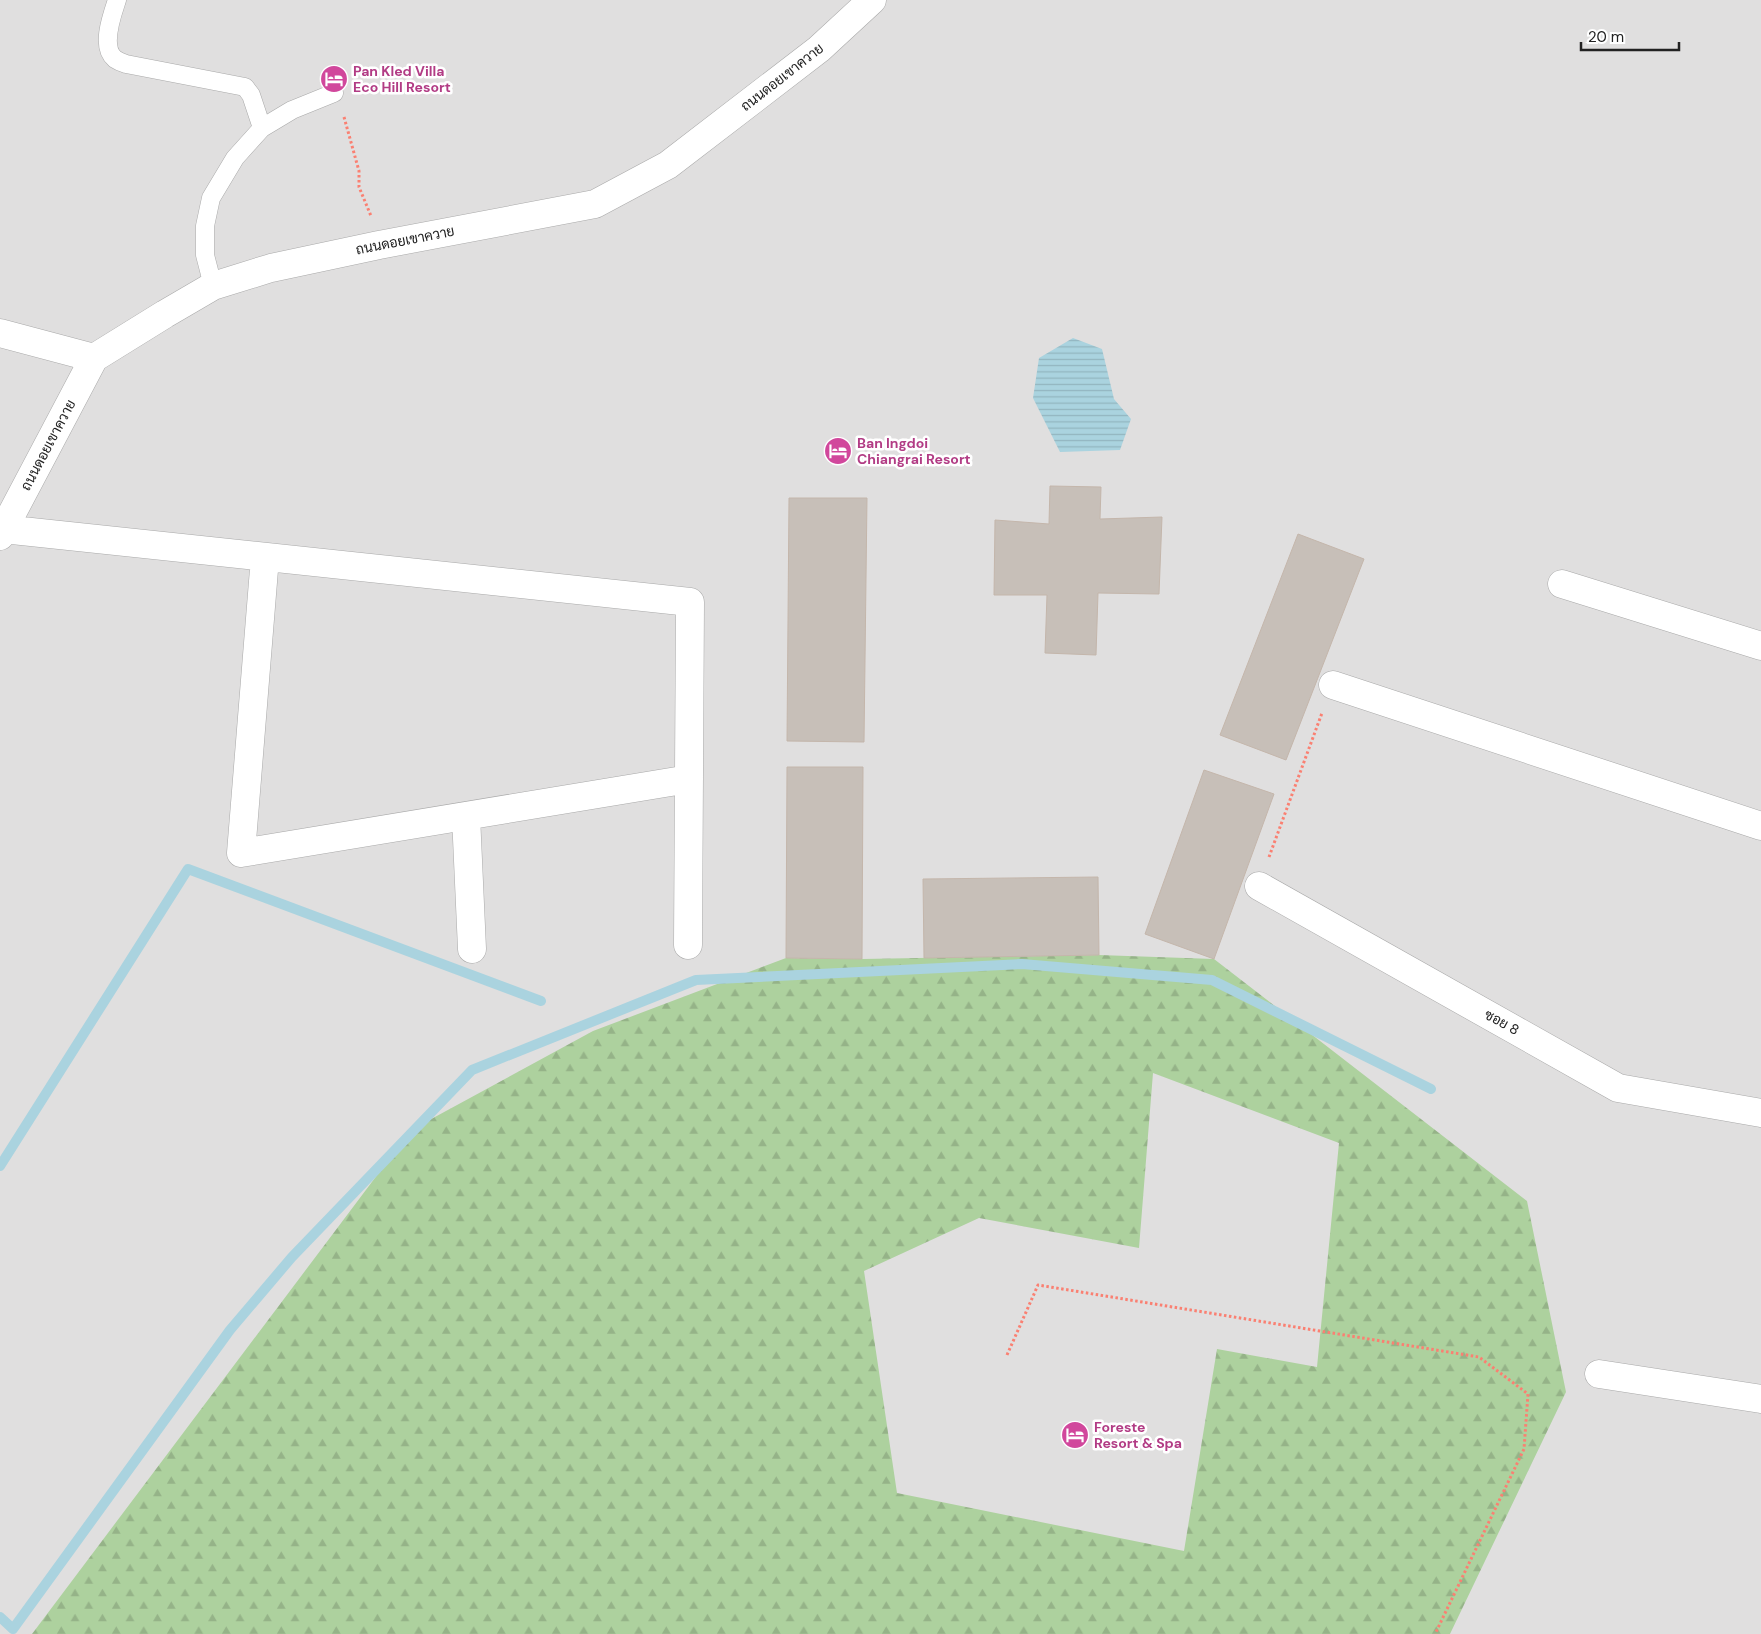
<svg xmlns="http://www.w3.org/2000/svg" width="1761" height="1634" font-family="'DM Sans',Sarabun,sans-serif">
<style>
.residential{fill:#e0dfdf}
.forest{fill:url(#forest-firs);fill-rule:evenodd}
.water{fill:url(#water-rules)}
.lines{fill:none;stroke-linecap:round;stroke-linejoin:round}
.stream{stroke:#aad3df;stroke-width:10}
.building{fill:#c7bfb8;stroke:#c4b6ab}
.service-casing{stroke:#a9a9a9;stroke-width:19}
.minor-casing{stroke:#a9a9a9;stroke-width:29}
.path{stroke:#fa8072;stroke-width:3;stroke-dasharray:2.5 2.5;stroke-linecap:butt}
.service{stroke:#fff;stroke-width:18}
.minor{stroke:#fff;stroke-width:28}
.labels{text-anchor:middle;stroke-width:5;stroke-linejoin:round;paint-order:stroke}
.hotel-label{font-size:14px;font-weight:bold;fill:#b23c85;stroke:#fff;text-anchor:start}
.street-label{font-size:14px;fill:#222;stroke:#fff}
</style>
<defs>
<pattern id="forest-firs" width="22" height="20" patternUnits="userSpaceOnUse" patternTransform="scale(1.25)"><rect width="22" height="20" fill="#add19e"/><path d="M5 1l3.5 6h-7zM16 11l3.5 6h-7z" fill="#95b388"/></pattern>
<pattern id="water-rules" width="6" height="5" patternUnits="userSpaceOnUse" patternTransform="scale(1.25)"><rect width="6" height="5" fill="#aad3df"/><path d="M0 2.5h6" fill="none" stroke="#92b5bf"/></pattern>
</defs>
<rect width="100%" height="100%" fill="#f2efe9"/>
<!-- residential -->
<path class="residential" d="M 0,0 L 1761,0 L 1761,1634 L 0,1634 Z"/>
<!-- forest -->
<path class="forest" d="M 1099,955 L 1214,959 L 1527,1201 L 1566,1392 L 1450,1634 L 32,1634 L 411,1130 L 593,1031 L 786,958 L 862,959 ZM 1153,1073 L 1339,1143 L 1317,1367 L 1217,1349 L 1184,1551 L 897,1493 L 864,1271 L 979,1218 L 1139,1248 Z"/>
<!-- water -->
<path class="water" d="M 1073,338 L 1102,349 L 1114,399 L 1131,419 L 1120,450 L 1060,452 L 1033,398 L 1039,358 Z"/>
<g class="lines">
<!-- stream -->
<path class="stream" d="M 0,1166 L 188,869 L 541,1001
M 0,1617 L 13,1629 L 230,1330 L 292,1257 L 472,1070 L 696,980 L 1022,964 L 1212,980 L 1431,1089"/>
</g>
<!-- building -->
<path class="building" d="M 1050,486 L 1101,487 L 1100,519 L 1162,517 L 1159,594 L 1098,593 L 1096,655 L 1045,653 L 1047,595 L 994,595 L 995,520 L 1049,524 Z
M 789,498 L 867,498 L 864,742 L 787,741 Z
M 1298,534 L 1364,559 L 1286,760 L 1220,735 Z
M 787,767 L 863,767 L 862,959 L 786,958 Z
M 1204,770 L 1274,794 L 1214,959 L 1145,934 Z
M 1098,877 L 1099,955 L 924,958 L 923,879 Z"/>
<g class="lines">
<!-- service casing -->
<g class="service-casing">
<path id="service" d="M 117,0 C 112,15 100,47 115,59 C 118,61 123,63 126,64 L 245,87 L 251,95 L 262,128
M 213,286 L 205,255 L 205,226 L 211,198 L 235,158 L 262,128 L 292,110 L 334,93"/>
</g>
<!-- minor casing -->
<g class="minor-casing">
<path id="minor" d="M 0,333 L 94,358
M 3,529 L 690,602 L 688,945
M 0,536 L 94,358 L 165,314 L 213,286 L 271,268 L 379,245 L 595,204 L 668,165 L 819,49 L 872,0
M 265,557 L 241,853 L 689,779
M 1562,584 L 1761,646
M 1333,685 L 1761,826
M 466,816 L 472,949
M 1259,886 L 1618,1088 L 1761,1113
M 1599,1374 L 1761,1399"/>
</g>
<!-- path -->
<path class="path" d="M 344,117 L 359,171 L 359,187 L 371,216
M 1269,857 L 1322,713
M 1007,1355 L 1038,1285 L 1479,1357 L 1528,1394 L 1524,1449 L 1435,1634"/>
<!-- service -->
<use href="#service" class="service"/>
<!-- minor -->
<use href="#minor" class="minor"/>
</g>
<!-- icons -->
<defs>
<g id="hotel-disc" transform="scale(1.4375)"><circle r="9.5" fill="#d1479c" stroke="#fff"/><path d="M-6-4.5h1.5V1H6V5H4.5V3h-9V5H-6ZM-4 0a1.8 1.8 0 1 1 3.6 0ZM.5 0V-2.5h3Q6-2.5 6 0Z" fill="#fff"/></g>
</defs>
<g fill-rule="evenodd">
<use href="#hotel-disc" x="334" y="79"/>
<use href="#hotel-disc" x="838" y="451"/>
<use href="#hotel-disc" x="1075" y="1435"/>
</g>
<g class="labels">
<!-- hotel labels -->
<g class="hotel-label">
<text x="353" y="76">Pan Kled Villa<tspan x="353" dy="16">Eco Hill Resort</tspan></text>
<text x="857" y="448">Ban Ingdoi<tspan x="857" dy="16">Chiangrai Resort</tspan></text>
<text x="1094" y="1432">Foreste<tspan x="1094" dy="16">Resort &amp; Spa</tspan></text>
</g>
<!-- street labels -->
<g class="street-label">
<text transform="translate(782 77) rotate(-38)" y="5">ถนนดอยเขาควาย</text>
<text transform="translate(405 240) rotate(-11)" y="5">ถนนดอยเขาควาย</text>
<text transform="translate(48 445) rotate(-62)" y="5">ถนนดอยเขาควาย</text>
<text transform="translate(1502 1022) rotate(29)" y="5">ซอย 8</text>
</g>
</g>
<!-- scale -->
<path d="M1581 42v8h98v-8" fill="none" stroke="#222222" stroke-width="2.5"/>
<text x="1588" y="42" font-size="15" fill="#222222" stroke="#ffffff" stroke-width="4" paint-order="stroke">20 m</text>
</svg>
